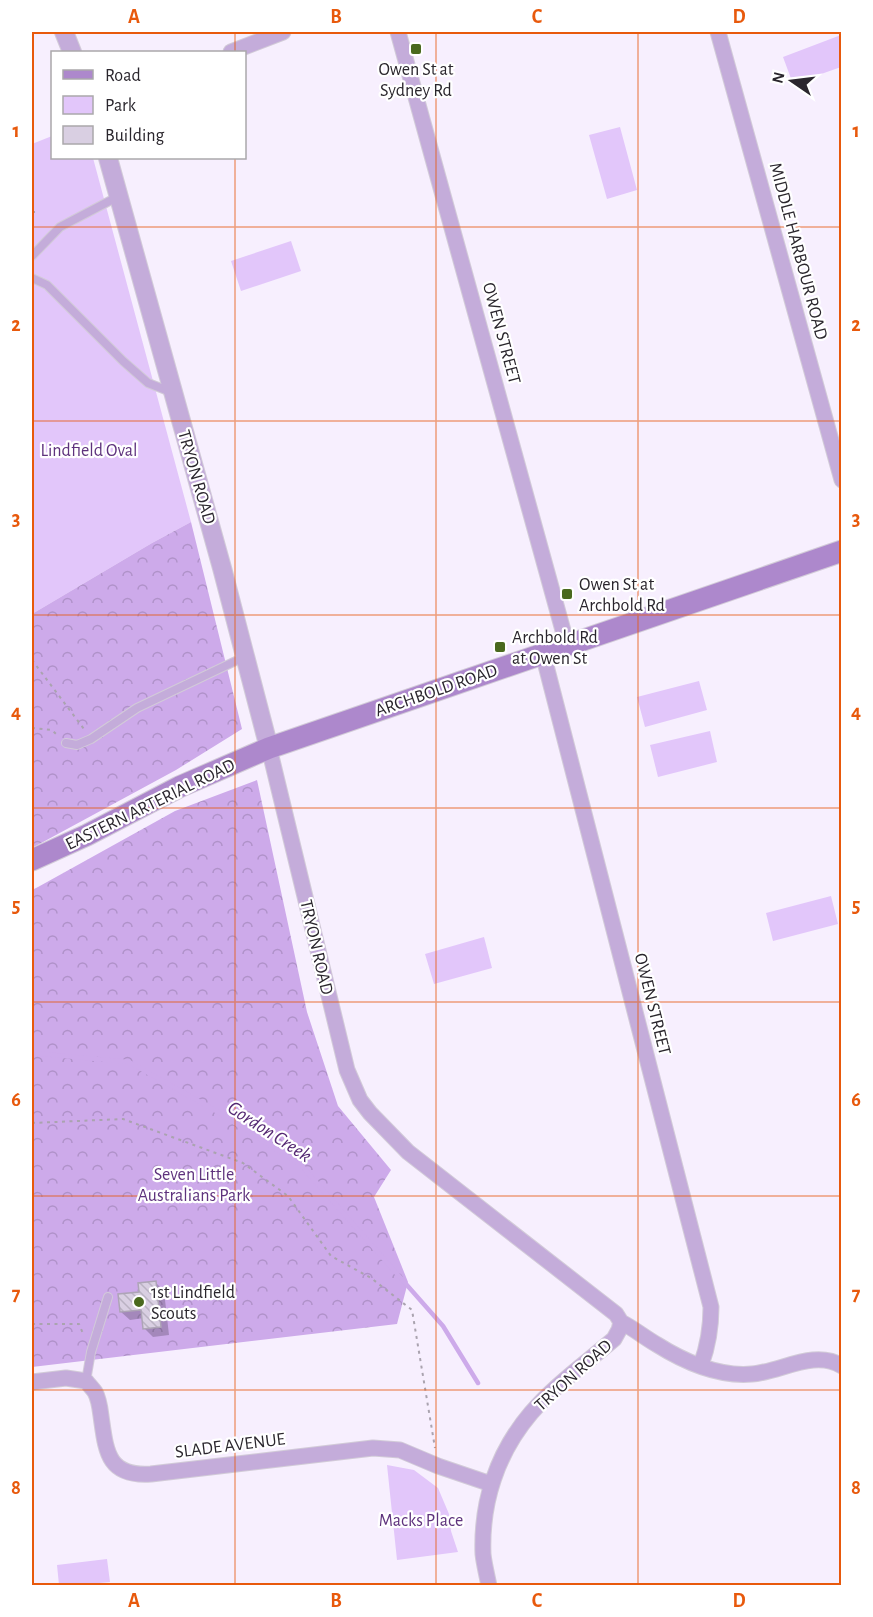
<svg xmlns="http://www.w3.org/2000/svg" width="873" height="1617" font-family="'Alegreya Sans',sans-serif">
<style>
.green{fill:#e2c6fa}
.forest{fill:url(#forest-crowns)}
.shadow{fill:#0003}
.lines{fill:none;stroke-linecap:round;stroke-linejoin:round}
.stream{stroke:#cdaaea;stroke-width:4.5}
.building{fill:url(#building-back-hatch);stroke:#ada4b6;stroke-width:1.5}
.service-casing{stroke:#d2cbd8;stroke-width:10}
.minor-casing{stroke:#d2cbd8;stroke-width:17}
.tertiary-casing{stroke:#d2cbd8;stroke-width:20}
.secondary-casing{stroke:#d2cbd8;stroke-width:23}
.path{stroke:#aaa3af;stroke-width:2;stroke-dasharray:3 4.5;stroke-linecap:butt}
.service{stroke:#c4acda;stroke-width:8}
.minor{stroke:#c4acda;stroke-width:15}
.tertiary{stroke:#c4acda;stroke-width:18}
.secondary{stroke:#ad88cc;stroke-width:21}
.grid{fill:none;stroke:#e8590c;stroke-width:1.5;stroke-opacity:0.55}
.poi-dot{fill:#4a691e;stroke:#fff;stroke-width:2}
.labels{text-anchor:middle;stroke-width:4.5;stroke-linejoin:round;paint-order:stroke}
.poi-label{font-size:18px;fill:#2a262d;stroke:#fff;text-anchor:start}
.street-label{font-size:18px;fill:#2a262d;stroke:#fff}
.park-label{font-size:18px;fill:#5e327d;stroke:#fff}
.water-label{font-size:20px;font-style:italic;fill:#552973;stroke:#fff}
.neatline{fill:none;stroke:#e8590c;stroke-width:2}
.grid-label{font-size:20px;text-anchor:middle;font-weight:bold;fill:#e8590c}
</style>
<defs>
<pattern id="forest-crowns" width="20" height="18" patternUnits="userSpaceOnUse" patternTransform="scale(1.5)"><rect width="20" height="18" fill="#cdaaea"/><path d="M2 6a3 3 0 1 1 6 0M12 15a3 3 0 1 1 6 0" fill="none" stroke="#b092c9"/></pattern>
<pattern id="building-back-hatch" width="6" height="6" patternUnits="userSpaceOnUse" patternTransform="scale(1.5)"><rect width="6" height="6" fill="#d9cfe2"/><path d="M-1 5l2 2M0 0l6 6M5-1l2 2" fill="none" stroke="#bab2c2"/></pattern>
</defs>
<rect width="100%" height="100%" fill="#f7effe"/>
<!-- green -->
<path class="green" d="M 841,35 L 841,67 L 793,84 L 783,57 Z
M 620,127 L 637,190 L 607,199 L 589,135 Z
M 52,136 L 52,158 L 93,158 L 191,522 L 152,543 L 32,614 L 32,144 Z
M 291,241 L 301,271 L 241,291 L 231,261 Z
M 699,681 L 707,710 L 645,727 L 637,697 Z
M 710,731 L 717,762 L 658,777 L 650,745 Z
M 831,896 L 838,924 L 773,941 L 766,913 Z
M 484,937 L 492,968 L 434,984 L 425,954 Z
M 387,1465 L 414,1470 L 438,1488 L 449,1514 L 451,1531 L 458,1552 L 397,1560 Z
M 107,1559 L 110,1582 L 79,1585 L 59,1585 L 57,1565 Z"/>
<!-- forest -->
<path class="forest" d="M 191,522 L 242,729 L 176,770 L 32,848 L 32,614 L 152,543 Z
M 257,780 L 307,1012 L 338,1106 L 391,1170 L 374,1197 L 408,1282 L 397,1324 L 32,1367 L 32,890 L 38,887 L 175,811 Z"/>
<!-- shadow -->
<path class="shadow" d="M 156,1283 L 164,1291 L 169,1335 L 153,1337 L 145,1329 L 144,1318 L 130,1320 L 121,1312 L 140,1293 Z"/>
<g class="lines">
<!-- stream -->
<path class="stream" d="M 32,1053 L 129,1062 L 218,1112 L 301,1165 L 443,1326 L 478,1383"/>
</g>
<!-- building -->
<path class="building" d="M 156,1281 L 161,1327 L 143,1329 L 141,1310 L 120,1312 L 118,1294 L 139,1292 L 138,1283 Z"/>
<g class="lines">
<!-- service casing -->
<g class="service-casing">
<path id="service" d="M 32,256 L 60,227 L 119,196
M 32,278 L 47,285 L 123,361 L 148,383 L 171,392
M 66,743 L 77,745 L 91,739 L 137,708 L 244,657
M 86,1381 L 91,1352 L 108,1297"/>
</g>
<!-- minor casing -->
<g class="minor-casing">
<path id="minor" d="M 398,32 L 567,645
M 718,32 L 842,480
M 231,52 L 283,32
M 543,654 L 711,1307 C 711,1328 708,1346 701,1365
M 269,748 L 347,1070 L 360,1100 L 370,1113 L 408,1152 L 616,1314 L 621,1322 L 619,1330 L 614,1339 C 586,1363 555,1385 531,1413 C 497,1453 481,1502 483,1554 C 484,1564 487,1575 489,1586
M 621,1322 C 633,1328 644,1337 656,1344 C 683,1361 719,1377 752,1374 C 781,1372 814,1349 842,1366
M 32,1382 L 66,1378 L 86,1381 C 89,1385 93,1389 95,1392 C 99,1399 100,1408 101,1416 C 106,1451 107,1477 151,1474 L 373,1448 L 400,1450 L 438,1466 L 491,1484"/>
</g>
<!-- tertiary casing -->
<g class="tertiary-casing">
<path id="tertiary" d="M 64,32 L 72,52
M 108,158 L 222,568 L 269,748"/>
</g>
<!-- secondary casing -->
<g class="secondary-casing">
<path id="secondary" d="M 32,860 L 87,835 L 179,787 L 269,748 L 842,551"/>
</g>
<!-- path -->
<path class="path" d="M 32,212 L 39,212
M 32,660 L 84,729
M 32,728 L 52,730 L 59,737
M 32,1123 L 123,1119 L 243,1163 L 288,1196 L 331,1256 L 371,1278 L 412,1310 L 435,1448
M 32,1324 L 79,1324 L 84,1336"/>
<!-- service -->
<use href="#service" class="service"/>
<!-- minor -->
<use href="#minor" class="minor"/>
<!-- tertiary -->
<use href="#tertiary" class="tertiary"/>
<!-- secondary -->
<use href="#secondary" class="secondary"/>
</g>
<!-- grid -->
<path class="grid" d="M 235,32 L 235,52M 436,32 L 436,1586M 638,32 L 638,1586M 235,158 L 235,1586M 32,227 L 842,227M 32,421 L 842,421M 32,615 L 842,615M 32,808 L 842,808M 32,1002 L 842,1002M 32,1196 L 842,1196M 32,1390 L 842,1390"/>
<!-- markers -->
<g class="poi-dot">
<rect x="410" y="43" width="12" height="12" rx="3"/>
<rect x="561" y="588" width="12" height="12" rx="3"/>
<rect x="494" y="641" width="12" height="12" rx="3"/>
<circle cx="139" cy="1302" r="6"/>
</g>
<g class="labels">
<!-- poi labels -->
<g class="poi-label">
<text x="416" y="75" text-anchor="middle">Owen St at<tspan x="416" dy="21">Sydney Rd</tspan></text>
<text x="579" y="590">Owen St at<tspan x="579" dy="21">Archbold Rd</tspan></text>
<text x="512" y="643">Archbold Rd<tspan x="512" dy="21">at Owen St</tspan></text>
<text x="151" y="1298">1st Lindfield<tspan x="151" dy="21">Scouts</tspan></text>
</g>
<!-- street labels -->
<g class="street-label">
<text transform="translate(799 251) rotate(75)" y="6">MIDDLE HARBOUR ROAD</text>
<text transform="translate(502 333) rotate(75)" y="6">OWEN STREET</text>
<text transform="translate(197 477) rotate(74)" y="6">TRYON ROAD</text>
<text transform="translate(436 690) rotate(-19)" y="6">ARCHBOLD ROAD</text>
<text transform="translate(150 804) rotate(-26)" y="6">EASTERN ARTERIAL ROAD</text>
<text transform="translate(317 947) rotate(77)" y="6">TRYON ROAD</text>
<text transform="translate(653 1004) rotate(76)" y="6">OWEN STREET</text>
<text transform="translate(573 1375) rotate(-42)" y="6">TRYON ROAD</text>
<text transform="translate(230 1445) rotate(-7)" y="6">SLADE AVENUE</text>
</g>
<!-- park labels -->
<g class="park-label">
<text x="89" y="456">Lindfield Oval</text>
<text x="194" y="1180">Seven Little<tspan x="194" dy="21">Australians Park</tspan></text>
<text x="421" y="1526">Macks Place</text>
</g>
<!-- water labels -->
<g class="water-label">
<text transform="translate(270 1131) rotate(33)" y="7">Gordon Creek</text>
</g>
</g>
<!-- border -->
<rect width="873" height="1617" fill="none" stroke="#ffffff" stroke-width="66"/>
<!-- legend -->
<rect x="51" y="51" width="195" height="108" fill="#ffffff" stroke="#aaa8ab" stroke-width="1.5"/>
<rect x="63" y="70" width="30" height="9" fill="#ad88cc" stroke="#aaa8ab" stroke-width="1.5"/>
<text x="105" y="81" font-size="18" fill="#2a262d">Road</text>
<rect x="63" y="96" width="30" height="18" fill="#e2c6fa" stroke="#aaa8ab" stroke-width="1.5"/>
<text x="105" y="111" font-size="18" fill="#2a262d">Park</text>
<rect x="63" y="126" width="30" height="18" fill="#d9cfe2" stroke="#aaa8ab" stroke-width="1.5"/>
<text x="105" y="141" font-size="18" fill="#2a262d">Building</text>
<!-- north arrow -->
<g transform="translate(792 81) rotate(284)" stroke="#ffffff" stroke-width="4.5" paint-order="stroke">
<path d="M0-4.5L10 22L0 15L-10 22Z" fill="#2a262d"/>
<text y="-9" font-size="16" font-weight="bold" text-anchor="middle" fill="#2a262d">N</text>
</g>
<rect x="33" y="33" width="807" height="1551" class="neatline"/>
<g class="grid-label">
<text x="134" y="23">A</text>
<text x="336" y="23">B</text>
<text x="537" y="23">C</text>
<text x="739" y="23">D</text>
<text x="16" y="137">1</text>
<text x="856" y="137">1</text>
<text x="16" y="331">2</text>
<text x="856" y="331">2</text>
<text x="16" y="525">3</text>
<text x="856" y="525">3</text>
<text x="16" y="718">4</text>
<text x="856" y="718">4</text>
<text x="16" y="912">5</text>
<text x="856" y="912">5</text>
<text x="16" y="1106">6</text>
<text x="856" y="1106">6</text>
<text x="16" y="1300">7</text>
<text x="856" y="1300">7</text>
<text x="16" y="1494">8</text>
<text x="856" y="1494">8</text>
<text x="134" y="1607">A</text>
<text x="336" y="1607">B</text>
<text x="537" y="1607">C</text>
<text x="739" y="1607">D</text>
</g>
</svg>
